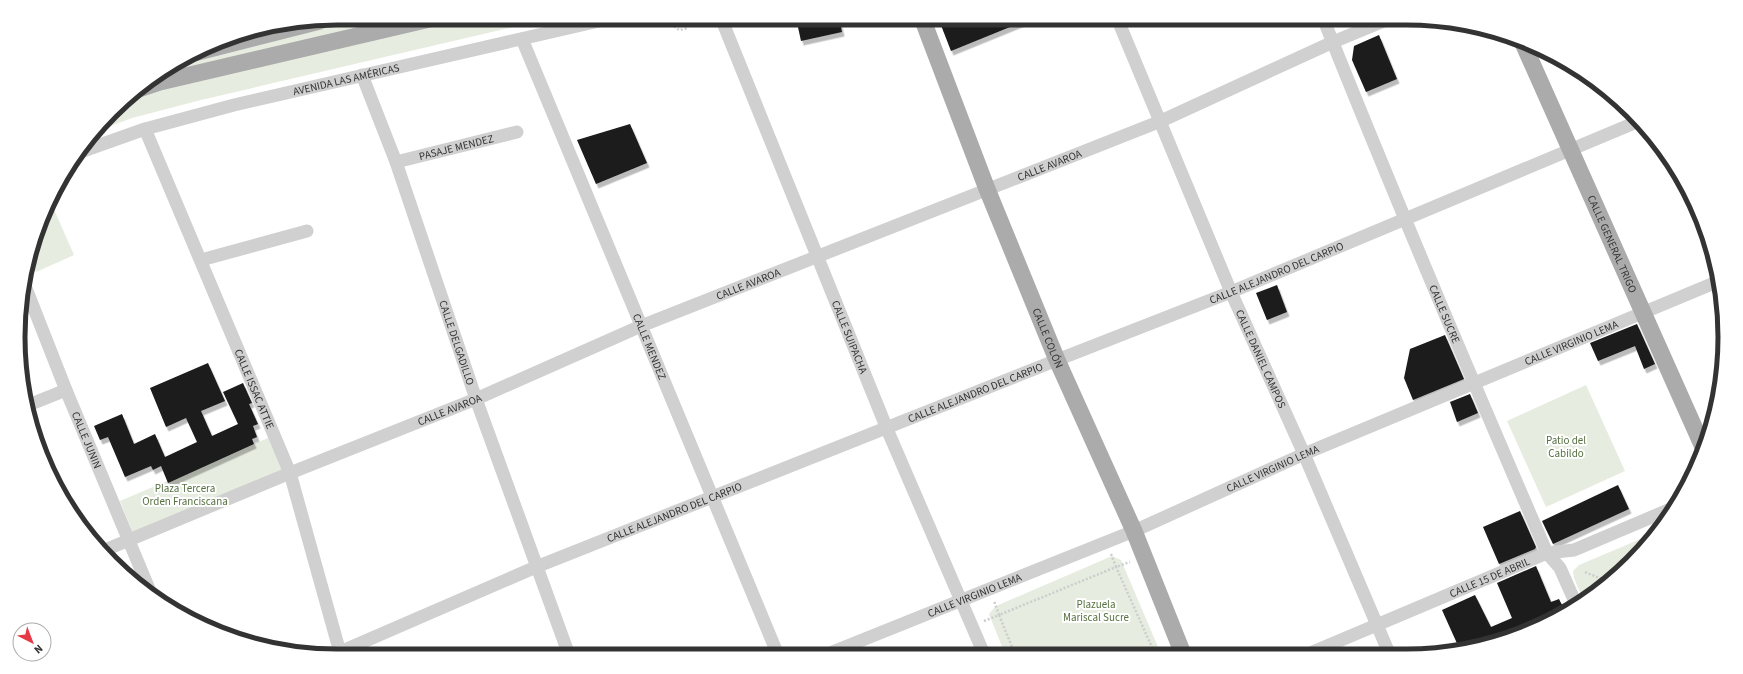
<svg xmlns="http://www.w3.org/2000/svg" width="1743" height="674" font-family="'Source Sans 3',sans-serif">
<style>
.green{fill:#e6ecdf}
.building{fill:#1a1a1a;filter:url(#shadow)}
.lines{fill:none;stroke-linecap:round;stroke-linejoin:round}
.path{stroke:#cdcdcd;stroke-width:2.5;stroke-dasharray:2 2;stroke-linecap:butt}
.minor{stroke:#d0d0d0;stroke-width:13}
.major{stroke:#ababab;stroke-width:17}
.labels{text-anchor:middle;stroke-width:4;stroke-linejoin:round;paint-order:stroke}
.street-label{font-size:11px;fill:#333;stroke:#fff}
.park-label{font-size:11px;fill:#56703f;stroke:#fff}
.rim{fill:none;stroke:#333;stroke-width:5}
</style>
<defs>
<filter id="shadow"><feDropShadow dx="2.5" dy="4.5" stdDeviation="0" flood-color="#0004"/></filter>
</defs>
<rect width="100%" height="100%" fill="#fff"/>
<!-- green -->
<path class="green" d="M 362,18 L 397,18 L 153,78 L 175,63 Z
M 461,18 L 552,18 L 201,100 L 132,118 L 100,130 L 123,102 L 145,94 L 230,72 Z
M 50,200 L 74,255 L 36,272 L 29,258 L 35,235 Z
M 1586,385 L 1625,471 L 1546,507 L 1507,421 Z
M 275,435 L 287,471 L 134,536 L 120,501 Z
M 1650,535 L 1617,577 L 1583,599 L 1574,578 L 1573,571 L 1579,565 Z
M 1112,556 L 1121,560 L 1161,654 L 1005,654 L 989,614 L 996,606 Z"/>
<!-- building -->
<path class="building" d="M 796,18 L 839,18 L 842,32 L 801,41 Z
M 944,18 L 1032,18 L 951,51 L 939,20 Z
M 1379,35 L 1397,79 L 1366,92 L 1352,60 L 1354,46 Z
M 630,124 L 647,163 L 596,184 L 577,140 Z
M 1277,285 L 1287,312 L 1267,320 L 1256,293 Z
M 1637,324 L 1655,364 L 1644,369 L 1635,346 L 1598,361 L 1590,343 Z
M 1445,335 L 1464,379 L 1413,400 L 1404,378 L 1410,349 Z
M 208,363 L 225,401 L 201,411 L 212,436 L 238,424 L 223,392 L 243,383 L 252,403 L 249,404 L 258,424 L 253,426 L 257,437 L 252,439 L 254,444 L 168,483 L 161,466 L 153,470 L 151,466 L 125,477 L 108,437 L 100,440 L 94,426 L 122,414 L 134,444 L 155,434 L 165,457 L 197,442 L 186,418 L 166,427 L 150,388 Z
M 1470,394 L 1478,413 L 1457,422 L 1450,402 Z
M 1618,485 L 1629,509 L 1553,544 L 1542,521 Z
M 1520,511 L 1536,547 L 1535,549 L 1499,564 L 1483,527 Z
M 1536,566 L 1551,602 L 1559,599 L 1565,611 L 1547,623 L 1460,650 L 1442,610 L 1475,595 L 1491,627 L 1512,618 L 1497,583 Z"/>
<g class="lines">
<!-- path -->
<path class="path" d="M 673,18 L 675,27 L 679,30 L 685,29 L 688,26 L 688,18
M 1111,554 L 1116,567 L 1130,562
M 1585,572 L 1609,582
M 984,621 L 999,615 L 994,601
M 1015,654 L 999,615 L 1116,567 L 1155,654"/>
<!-- minor -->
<g class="minor">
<path id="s1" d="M 721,18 L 887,429 L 984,654"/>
<path id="s2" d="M 1117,18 L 1231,292 L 1304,454 L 1389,653"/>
<path id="s3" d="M 1323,18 C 1395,198 1470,375 1547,553 L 1560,568 L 1576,604"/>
<path id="s4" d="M 522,39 L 778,655"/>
<path id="s5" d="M 362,75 L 396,162 L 476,399 L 569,655"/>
<path id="s6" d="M 145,129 L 290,473 L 341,656"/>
<path id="s7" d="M 83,151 L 145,129 L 234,105 L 612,18"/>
<path id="s8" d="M 396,162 L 517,132"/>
<path d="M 201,260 L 307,231"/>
<path id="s9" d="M 24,283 L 66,390 L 152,596"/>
<path d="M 26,406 L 66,390"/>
<path id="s10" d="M 105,550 L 290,473 L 476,399 L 641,326 L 1161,121 L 1333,42 L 1391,18"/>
<path id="s11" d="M 1308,654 L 1547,553 L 1574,550 L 1673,508"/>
<path id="s12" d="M 333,655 L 536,567 L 1057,360 L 1231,292 L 1639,121"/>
<path id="s13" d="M 825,655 L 1134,531 L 1304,454 L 1719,281"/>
</g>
<!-- major -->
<g class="major">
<path id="s14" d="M 922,18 L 987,189 L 1057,360 L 1134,531 L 1183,654"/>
<path id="s15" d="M 1522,41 L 1703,447"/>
<path d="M 198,52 L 320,21"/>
<path d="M 136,90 L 160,82 L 434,18"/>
</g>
</g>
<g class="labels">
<!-- street labels -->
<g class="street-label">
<text dy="4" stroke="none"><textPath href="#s7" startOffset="273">AVENIDA LAS AMÉRICAS</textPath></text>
<text dy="4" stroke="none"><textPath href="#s8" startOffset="62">PASAJE MENDEZ</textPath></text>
<text dy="4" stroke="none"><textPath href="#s10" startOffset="1020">CALLE AVAROA</textPath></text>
<text dy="4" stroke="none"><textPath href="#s15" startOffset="222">CALLE GENERAL TRIGO</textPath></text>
<text dy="4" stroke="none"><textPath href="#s12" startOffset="1018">CALLE ALEJANDRO DEL CARPIO</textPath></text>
<text dy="4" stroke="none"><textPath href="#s10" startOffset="696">CALLE AVAROA</textPath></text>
<text dy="4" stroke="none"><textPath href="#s3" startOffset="320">CALLE SUCRE</textPath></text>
<text dy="4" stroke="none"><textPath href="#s1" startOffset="344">CALLE SUIPACHA</textPath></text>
<text dy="4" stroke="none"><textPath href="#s14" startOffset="344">CALLE COLÓN</textPath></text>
<text dy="4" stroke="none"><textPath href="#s5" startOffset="284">CALLE DELGADILLO</textPath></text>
<text dy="4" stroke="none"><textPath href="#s13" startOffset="809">CALLE VIRGINIO LEMA</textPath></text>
<text dy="4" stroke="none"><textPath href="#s4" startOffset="333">CALLE MENDEZ</textPath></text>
<text dy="4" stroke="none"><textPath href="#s2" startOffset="370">CALLE DANIEL CAMPOS</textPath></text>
<text dy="4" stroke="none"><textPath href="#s6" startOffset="282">CALLE ISSAC ATTIE</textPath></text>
<text dy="4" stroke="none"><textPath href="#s12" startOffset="694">CALLE ALEJANDRO DEL CARPIO</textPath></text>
<text dy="4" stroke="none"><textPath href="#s10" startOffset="372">CALLE AVAROA</textPath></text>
<text dy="4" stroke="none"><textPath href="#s9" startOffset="169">CALLE JUNIN</textPath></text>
<text dy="4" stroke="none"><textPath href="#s13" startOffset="485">CALLE VIRGINIO LEMA</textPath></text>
<text dy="4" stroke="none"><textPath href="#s12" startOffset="370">CALLE ALEJANDRO DEL CARPIO</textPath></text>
<text dy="4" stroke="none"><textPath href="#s11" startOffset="197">CALLE 15 DE ABRIL</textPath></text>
<text dy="4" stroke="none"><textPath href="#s13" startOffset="161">CALLE VIRGINIO LEMA</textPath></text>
</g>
<!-- park labels -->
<g class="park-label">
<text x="1566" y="444">Patio del<tspan x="1566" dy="13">Cabildo</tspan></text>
<text x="185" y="492">Plaza Tercera<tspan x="185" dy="13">Orden Franciscana</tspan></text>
<text x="1096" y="608">Plazuela<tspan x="1096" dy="13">Mariscal Sucre</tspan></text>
</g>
</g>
<!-- crop -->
<path d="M0 0H1743V674H0ZM337 25H1406A312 312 0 0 1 1718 337V337A312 312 0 0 1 1406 649H337A312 312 0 0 1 25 337V337A312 312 0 0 1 337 25Z" fill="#fff" fill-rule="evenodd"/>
<path class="rim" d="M337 25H1406A312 312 0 0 1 1718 337V337A312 312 0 0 1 1406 649H337A312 312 0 0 1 25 337V337A312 312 0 0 1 337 25Z"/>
<!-- north arrow -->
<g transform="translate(32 642) rotate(138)"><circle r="19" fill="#ffffff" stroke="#adadad"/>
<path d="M0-3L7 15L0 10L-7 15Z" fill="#e63946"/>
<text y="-6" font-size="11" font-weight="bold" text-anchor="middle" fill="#333333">N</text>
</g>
</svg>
